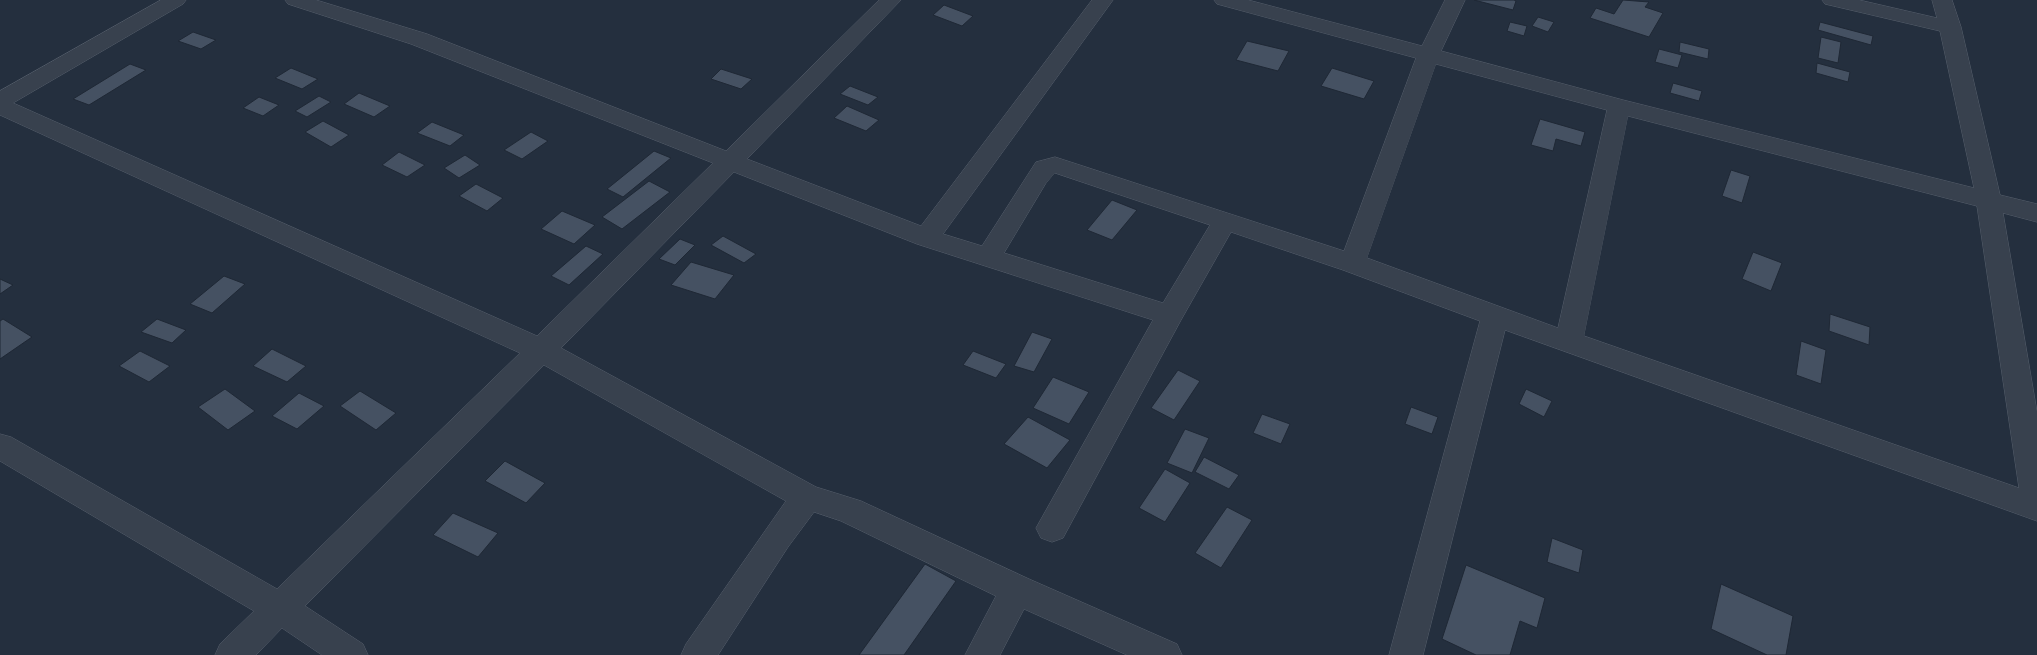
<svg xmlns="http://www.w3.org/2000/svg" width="2037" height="655" font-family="Lato,sans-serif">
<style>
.building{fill:#455162;stroke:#1f2835}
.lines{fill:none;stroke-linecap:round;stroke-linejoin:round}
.minor-casing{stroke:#565f6c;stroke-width:1}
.minor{fill:#38414e;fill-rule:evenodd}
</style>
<rect width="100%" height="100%" fill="#242f3e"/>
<!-- building -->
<path class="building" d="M 1474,0 L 1514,0 L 1516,1 L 1513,10 Z
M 1623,0 L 1649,2 L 1645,7 L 1663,13 L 1649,37 L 1590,18 L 1596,8 L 1614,14 Z
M 944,5 L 973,16 L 962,26 L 933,15 Z
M 1538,17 L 1554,22 L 1548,32 L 1532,26 Z
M 1510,22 L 1527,26 L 1524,36 L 1507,31 Z
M 1820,22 L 1873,36 L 1871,45 L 1818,30 Z
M 193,32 L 216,40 L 201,49 L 178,41 Z
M 1821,37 L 1841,42 L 1838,63 L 1818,58 Z
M 1247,41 L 1289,51 L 1278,71 L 1236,60 Z
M 1680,42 L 1709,49 L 1708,59 L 1679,52 Z
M 1659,49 L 1682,55 L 1678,68 L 1655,62 Z
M 1817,63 L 1850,72 L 1848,82 L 1816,73 Z
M 130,64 L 146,70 L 89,105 L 73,99 Z
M 291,68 L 318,79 L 302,89 L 275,78 Z
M 1332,68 L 1374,81 L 1364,99 L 1321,86 Z
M 721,69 L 752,79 L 741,89 L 711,79 Z
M 1673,83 L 1702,91 L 1699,101 L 1670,93 Z
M 850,86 L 878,97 L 868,105 L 840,94 Z
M 359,93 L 390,106 L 374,117 L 344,104 Z
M 319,96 L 331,102 L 307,117 L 295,111 Z
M 259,97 L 279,105 L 263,116 L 243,108 Z
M 847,106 L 879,120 L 866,131 L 834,118 Z
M 1540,119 L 1585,132 L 1581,146 L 1556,139 L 1553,151 L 1531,145 Z
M 323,121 L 349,135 L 331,147 L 305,132 Z
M 432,122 L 464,135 L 450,146 L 417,133 Z
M 531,132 L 548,141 L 522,159 L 504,150 Z
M 654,151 L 671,158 L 623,197 L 607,189 Z
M 399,152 L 425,165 L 407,177 L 382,165 Z
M 465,155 L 480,165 L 459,178 L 444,168 Z
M 1731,170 L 1750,176 L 1742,203 L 1722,196 Z
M 649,181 L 670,192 L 622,229 L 602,217 Z
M 476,184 L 503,198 L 487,211 L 459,196 Z
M 1112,200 L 1137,210 L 1112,240 L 1087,230 Z
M 562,211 L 595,225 L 574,244 L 541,229 Z
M 723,236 L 756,254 L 744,263 L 711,245 Z
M 680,239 L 695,245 L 675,265 L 659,259 Z
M 586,246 L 603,254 L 569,285 L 551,276 Z
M 1753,252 L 1782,263 L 1771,291 L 1742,279 Z
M 691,262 L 734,275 L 715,299 L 671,285 Z
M 224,276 L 245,284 L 212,313 L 190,304 Z
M 0,279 L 13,285 L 0,294 Z
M 1830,314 L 1870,327 L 1869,345 L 1829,331 Z
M 3,319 L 32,337 L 0,359 L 0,321 Z
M 157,319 L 186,330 L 172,343 L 141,332 Z
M 1032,332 L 1052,339 L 1034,372 L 1014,366 Z
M 1801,341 L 1826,350 L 1821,384 L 1796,375 Z
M 272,349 L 306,366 L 287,382 L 253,366 Z
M 140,351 L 170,366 L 149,382 L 119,366 Z
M 973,351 L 1006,364 L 996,378 L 963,365 Z
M 1178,370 L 1200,381 L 1174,420 L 1151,408 Z
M 1053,377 L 1089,392 L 1069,424 L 1033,408 Z
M 225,389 L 255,411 L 228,430 L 198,407 Z
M 1526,389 L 1552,401 L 1544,417 L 1519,404 Z
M 360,391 L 396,413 L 376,430 L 340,406 Z
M 299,393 L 324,406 L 297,429 L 272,416 Z
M 1411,407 L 1438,417 L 1432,434 L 1405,424 Z
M 1262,414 L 1290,424 L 1281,444 L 1253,433 Z
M 1028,417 L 1070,440 L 1047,468 L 1004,444 Z
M 1185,429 L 1209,438 L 1192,473 L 1167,463 Z
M 1204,457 L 1239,475 L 1229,489 L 1195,472 Z
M 505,461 L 545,483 L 526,503 L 485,481 Z
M 1165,469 L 1190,483 L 1165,522 L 1139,508 Z
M 1227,507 L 1252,520 L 1221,568 L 1195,553 Z
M 453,513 L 498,533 L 478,557 L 433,535 Z
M 1552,538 L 1583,550 L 1579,573 L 1547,562 Z
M 925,564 L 956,581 L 904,655 L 859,655 Z
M 1466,565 L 1545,598 L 1537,628 L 1520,621 L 1510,655 L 1476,655 L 1442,639 Z
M 1721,584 L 1793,616 L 1786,655 L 1767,655 L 1711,629 Z"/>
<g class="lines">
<!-- minor casing -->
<g class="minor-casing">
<path id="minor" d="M 161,0 L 186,0 L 183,4 L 13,103 L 537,336 L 713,163 L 411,44 L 288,4 L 285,0 L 316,0 L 427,34 L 726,151 L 879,0 L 901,0 L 747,159 L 921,226 L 1092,0 L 1113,0 L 943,234 L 982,246 L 1036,162 L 1055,157 L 1344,251 L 1416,58 L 1217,4 L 1214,0 L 1248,0 L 1422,46 L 1445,0 L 1465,0 L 1441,51 L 1623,100 L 1974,188 L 1940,31 L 1825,4 L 1822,0 L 1859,0 L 1937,18 L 1932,0 L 1952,0 L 1961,27 L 2000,195 L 2037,204 L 2037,222 L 2003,213 L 2037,412 L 2037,521 L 1505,330 L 1423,655 L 1389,655 L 1480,321 L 1343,270 L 1231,232 L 1181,320 L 1063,538 L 1052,542 L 1041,538 L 1036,528 L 1153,320 L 917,244 L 734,172 L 561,348 L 816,487 L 861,501 L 1029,579 L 1177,644 L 1182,655 L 1127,655 L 1024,609 L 1000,655 L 965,655 L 996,596 L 841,521 L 814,512 L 788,547 L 718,655 L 681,655 L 686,644 L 786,501 L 544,365 L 305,606 L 363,644 L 368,655 L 322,655 L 282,628 L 256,655 L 215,655 L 220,644 L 254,611 L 0,461 L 0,434 L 11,437 L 277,589 L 520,353 L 0,115 L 0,91 ZM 1436,64 L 1607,110 L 1558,328 L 1367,258 ZM 1628,116 L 1977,206 L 2019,488 L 1584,336 ZM 1055,173 L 1210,225 L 1163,303 L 1004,253 L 1046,183 Z"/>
</g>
<!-- minor -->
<use href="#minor" class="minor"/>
</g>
</svg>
